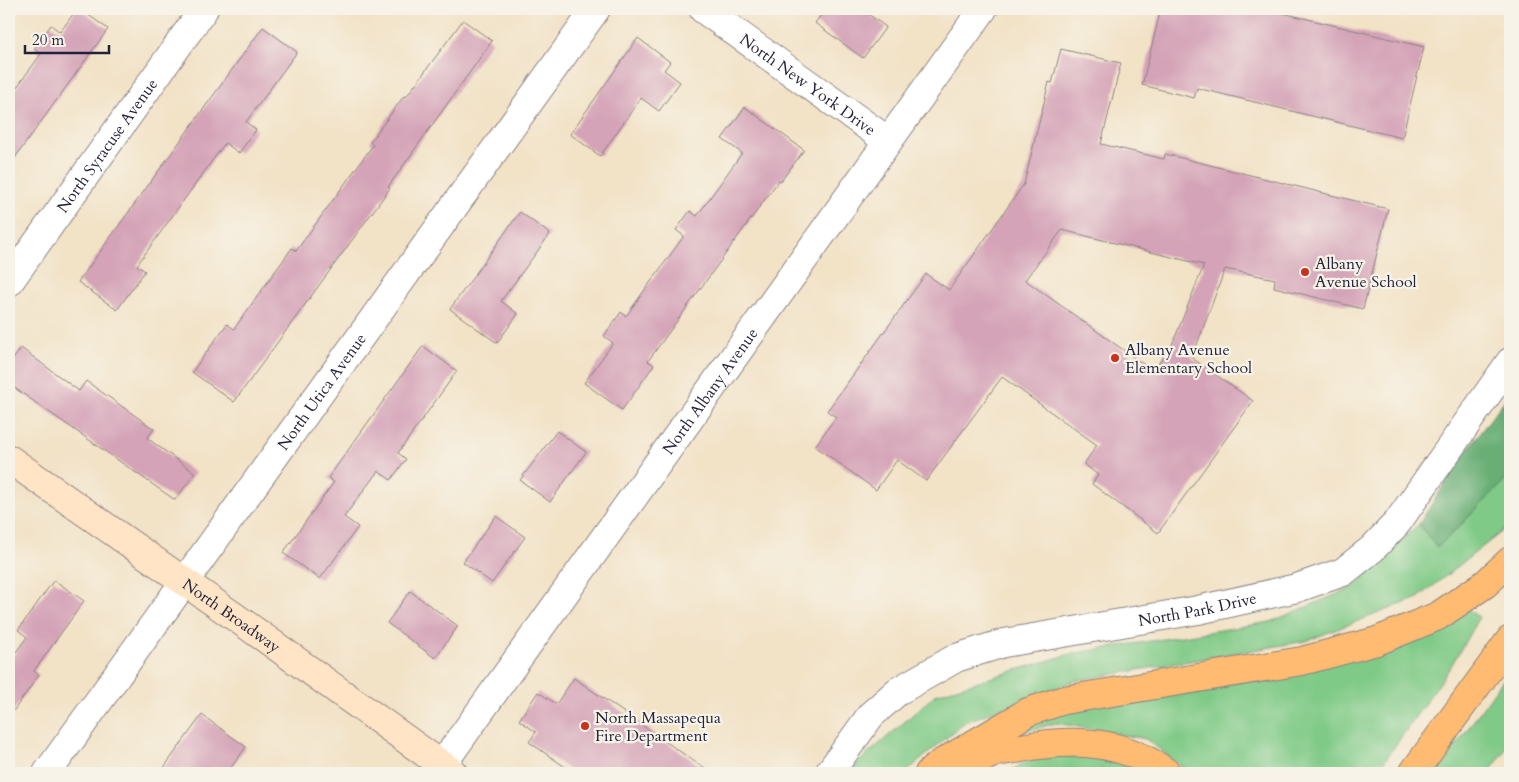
<svg xmlns="http://www.w3.org/2000/svg" width="1519" height="782" font-family="Cardo,serif">
<style>
.green{fill:#80ca87;stroke:#517661}
.forest{fill:#68ae74;stroke:#456858}
.building{fill:#d4a3b7;fill-rule:evenodd}
.lines{fill:none;stroke-linecap:round;stroke-linejoin:round}
.minor-casing{stroke:#8a8280;stroke-width:30}
.secondary-casing{stroke:#8a8280;stroke-width:30}
.motorway-casing{stroke:#8a8280;stroke-width:30}
.minor{stroke:#fff;stroke-width:28}
.secondary{stroke:#ffe4c6;stroke-width:28}
.motorway{stroke:#febb71;stroke-width:28}
.poi-dot{fill:#c8321e;stroke:#f7f3e8;stroke-width:2}
.labels{text-anchor:middle;stroke-width:4.5;stroke-linejoin:round;paint-order:stroke}
.street-label{font-size:16px;fill:#22223b;stroke:#f7f3e8}
.poi-label{font-size:16px;fill:#22223b;stroke:#f7f3e8;text-anchor:start}
</style>
<rect width="100%" height="100%" fill="#f7f3e8"/>
<filter id="ink" filterUnits="userSpaceOnUse"><feTurbulence type="fractalNoise" baseFrequency=".02" numOctaves="2"/><feDisplacementMap in="SourceGraphic" scale="10" xChannelSelector="R" yChannelSelector="G"/><feConvolveMatrix kernelMatrix="1 2 1 2 8 2 1 2 1" color-interpolation-filters="sRGB"/></filter>
<filter id="wash" filterUnits="userSpaceOnUse"><feTurbulence type="fractalNoise" baseFrequency=".0096" numOctaves="4" result="noise"/><feDisplacementMap in="SourceGraphic" scale="20" xChannelSelector="R" yChannelSelector="G"/><feGaussianBlur stdDeviation="1.12" result="paint"/><feColorMatrix in="noise" values="0 0 0 0 0 0 0 0 0 0 0 0 0 0 0 0 0 1.4 0 .05"/><feComposite in="paint" operator="in"/></filter>
<g filter="url(#wash)">
<rect width="100%" height="100%" fill="#f2e2c6"/>
<!-- green -->
<path class="green" d="M 1510,476 L 1510,525 L 1418,598 L 1306,641 L 1074,681 L 965,722 L 905,773 L 848,773 L 852,768 L 936,694 L 1070,654 L 1270,622 L 1352,588 L 1419,524 L 1437,548 Z
M 1468,610 L 1479,617 L 1451,666 L 1376,773 L 1190,773 L 1146,739 L 1056,723 L 994,740 L 1049,712 Z
M 1510,670 L 1510,743 L 1489,773 L 1436,773 Z
M 1042,754 L 1125,759 L 1144,773 L 1005,773 Z"/>
<!-- forest -->
<path class="forest" d="M 1510,393 L 1510,476 L 1437,548 L 1419,524 L 1464,454 Z"/>
<g id="blocks">
<!-- building -->
<path class="building" d="M 77,9 L 80,9 L 108,29 L 9,166 L 9,98 L 41,54 L 34,49 L 51,25 L 60,32 Z
M 826,9 L 861,9 L 886,27 L 863,58 L 815,23 Z
M 1161,9 L 1266,9 L 1424,47 L 1402,138 L 1197,88 L 1194,98 L 1142,85 Z
M 463,20 L 492,41 L 388,187 L 390,188 L 234,402 L 192,372 L 227,324 L 234,329 L 292,248 L 296,251 L 373,145 L 370,142 L 404,96 L 406,97 Z
M 263,27 L 297,52 L 246,122 L 256,130 L 239,153 L 225,143 L 137,265 L 145,271 L 117,310 L 78,282 Z
M 638,38 L 670,62 L 664,70 L 680,82 L 659,111 L 641,98 L 600,156 L 570,134 Z
M 1061,49 L 1121,63 L 1101,144 L 1164,159 L 1165,154 L 1388,209 L 1363,309 L 1274,287 L 1275,279 L 1225,269 L 1192,358 L 1253,401 L 1158,533 L 1092,484 L 1098,475 L 1084,464 L 1097,445 L 1002,377 L 926,481 L 897,460 L 876,490 L 815,446 L 836,417 L 827,411 L 926,274 L 949,290 L 1024,184 L 1049,82 L 1052,83 ZM 1062,230 L 1204,265 L 1172,345 L 1153,371 L 1025,280 Z
M 745,107 L 804,150 L 781,181 L 779,180 L 648,361 L 654,365 L 622,410 L 584,383 L 613,343 L 604,336 L 621,312 L 626,316 L 684,236 L 676,230 L 690,211 L 697,216 L 742,153 L 722,139 Z
M 520,212 L 550,234 L 501,301 L 518,314 L 497,343 L 450,309 Z
M 423,346 L 457,371 L 398,453 L 406,459 L 391,480 L 378,471 L 344,517 L 358,527 L 320,579 L 283,553 L 334,482 L 328,478 Z
M 21,348 L 79,391 L 86,381 L 154,429 L 147,438 L 195,473 L 175,500 L 9,384 L 9,365 Z
M 557,431 L 586,452 L 550,502 L 520,480 Z
M 496,516 L 525,537 L 492,583 L 463,562 Z
M 54,580 L 84,601 L 34,671 L 39,675 L 9,717 L 9,653 L 13,656 L 27,637 L 18,630 Z
M 410,591 L 458,626 L 435,658 L 387,623 Z
M 574,678 L 711,773 L 574,773 L 529,742 L 536,732 L 519,720 L 538,692 L 556,704 Z
M 202,715 L 246,747 L 227,773 L 160,773 Z"/>
</g>
</g>
<g filter="url(#ink)">
<use href="#blocks" fill-opacity="0" stroke="#8a8280" stroke-width="1"/>
<g class="lines">
<!-- minor casing -->
<g class="minor-casing">
<g id="minor">
<path id="s1" d="M 703,9 L 888,141"/>
<path id="s2" d="M 9,282 L 204,9"/>
<path id="s3" d="M 47,773 L 596,9"/>
<path id="s4" d="M 436,773 L 983,9"/>
<path id="s5" d="M 829,773 L 871,715 L 898,691 L 956,658 L 1004,643 L 1198,610 L 1297,588 L 1343,572 L 1372,549 L 1397,523 L 1510,362"/>
</g>
</g>
<!-- secondary casing -->
<g class="secondary-casing">
<g id="secondary">
<path id="s6" d="M 9,459 L 245,624 L 453,773"/>
</g>
</g>
<!-- motorway casing -->
<g class="motorway-casing">
<path id="motorway" d="M 929,773 L 940,764 L 1028,712 L 1064,700 L 1302,661 L 1377,641 L 1438,616 L 1485,584 L 1510,561
M 963,773 C 972,767 981,758 991,754 C 1000,750 1012,750 1021,748 C 1075,738 1123,740 1167,773
M 1413,773 L 1510,640"/>
</g>
<!-- minor -->
<use href="#minor" class="minor"/>
<!-- secondary -->
<use href="#secondary" class="secondary"/>
<!-- motorway -->
<use href="#motorway" class="motorway"/>
</g>
</g>
<!-- markers -->
<g class="poi-dot">
<circle cx="1305" cy="272" r="5"/>
<circle cx="1115" cy="358" r="5"/>
<circle cx="585" cy="726" r="5"/>
</g>
<g class="labels">
<!-- street labels -->
<g class="street-label">
<text dy="6" stroke="none"><textPath href="#s1" startOffset="129">North New York Drive</textPath></text>
<text dy="6" stroke="none"><textPath href="#s2" startOffset="168">North Syracuse Avenue</textPath></text>
<text dy="6" stroke="none"><textPath href="#s3" startOffset="470">North Utica Avenue</textPath></text>
<text dy="6" stroke="none"><textPath href="#s4" startOffset="470">North Albany Avenue</textPath></text>
<text dy="6" stroke="none"><textPath href="#s5" startOffset="421">North Park Drive</textPath></text>
<text dy="6" stroke="none"><textPath href="#s6" startOffset="272">North Broadway</textPath></text>
</g>
<!-- poi labels -->
<g class="poi-label">
<text x="1315" y="269">Albany<tspan x="1315" dy="18">Avenue School</tspan></text>
<text x="1125" y="355">Albany Avenue<tspan x="1125" dy="18">Elementary School</tspan></text>
<text x="595" y="723">North Massapequa<tspan x="595" dy="18">Fire Department</tspan></text>
</g>
</g>
<!-- margin -->
<rect width="1519" height="782" fill="none" stroke="#f7f3e8" stroke-width="30"/>
<!-- scale -->
<path d="M25 45v8h84v-8" fill="none" stroke="#22223b" stroke-width="2.5"/>
<text x="32" y="45" font-size="15" fill="#22223b" stroke="#f7f3e8" stroke-width="4" paint-order="stroke">20 m</text>
</svg>
